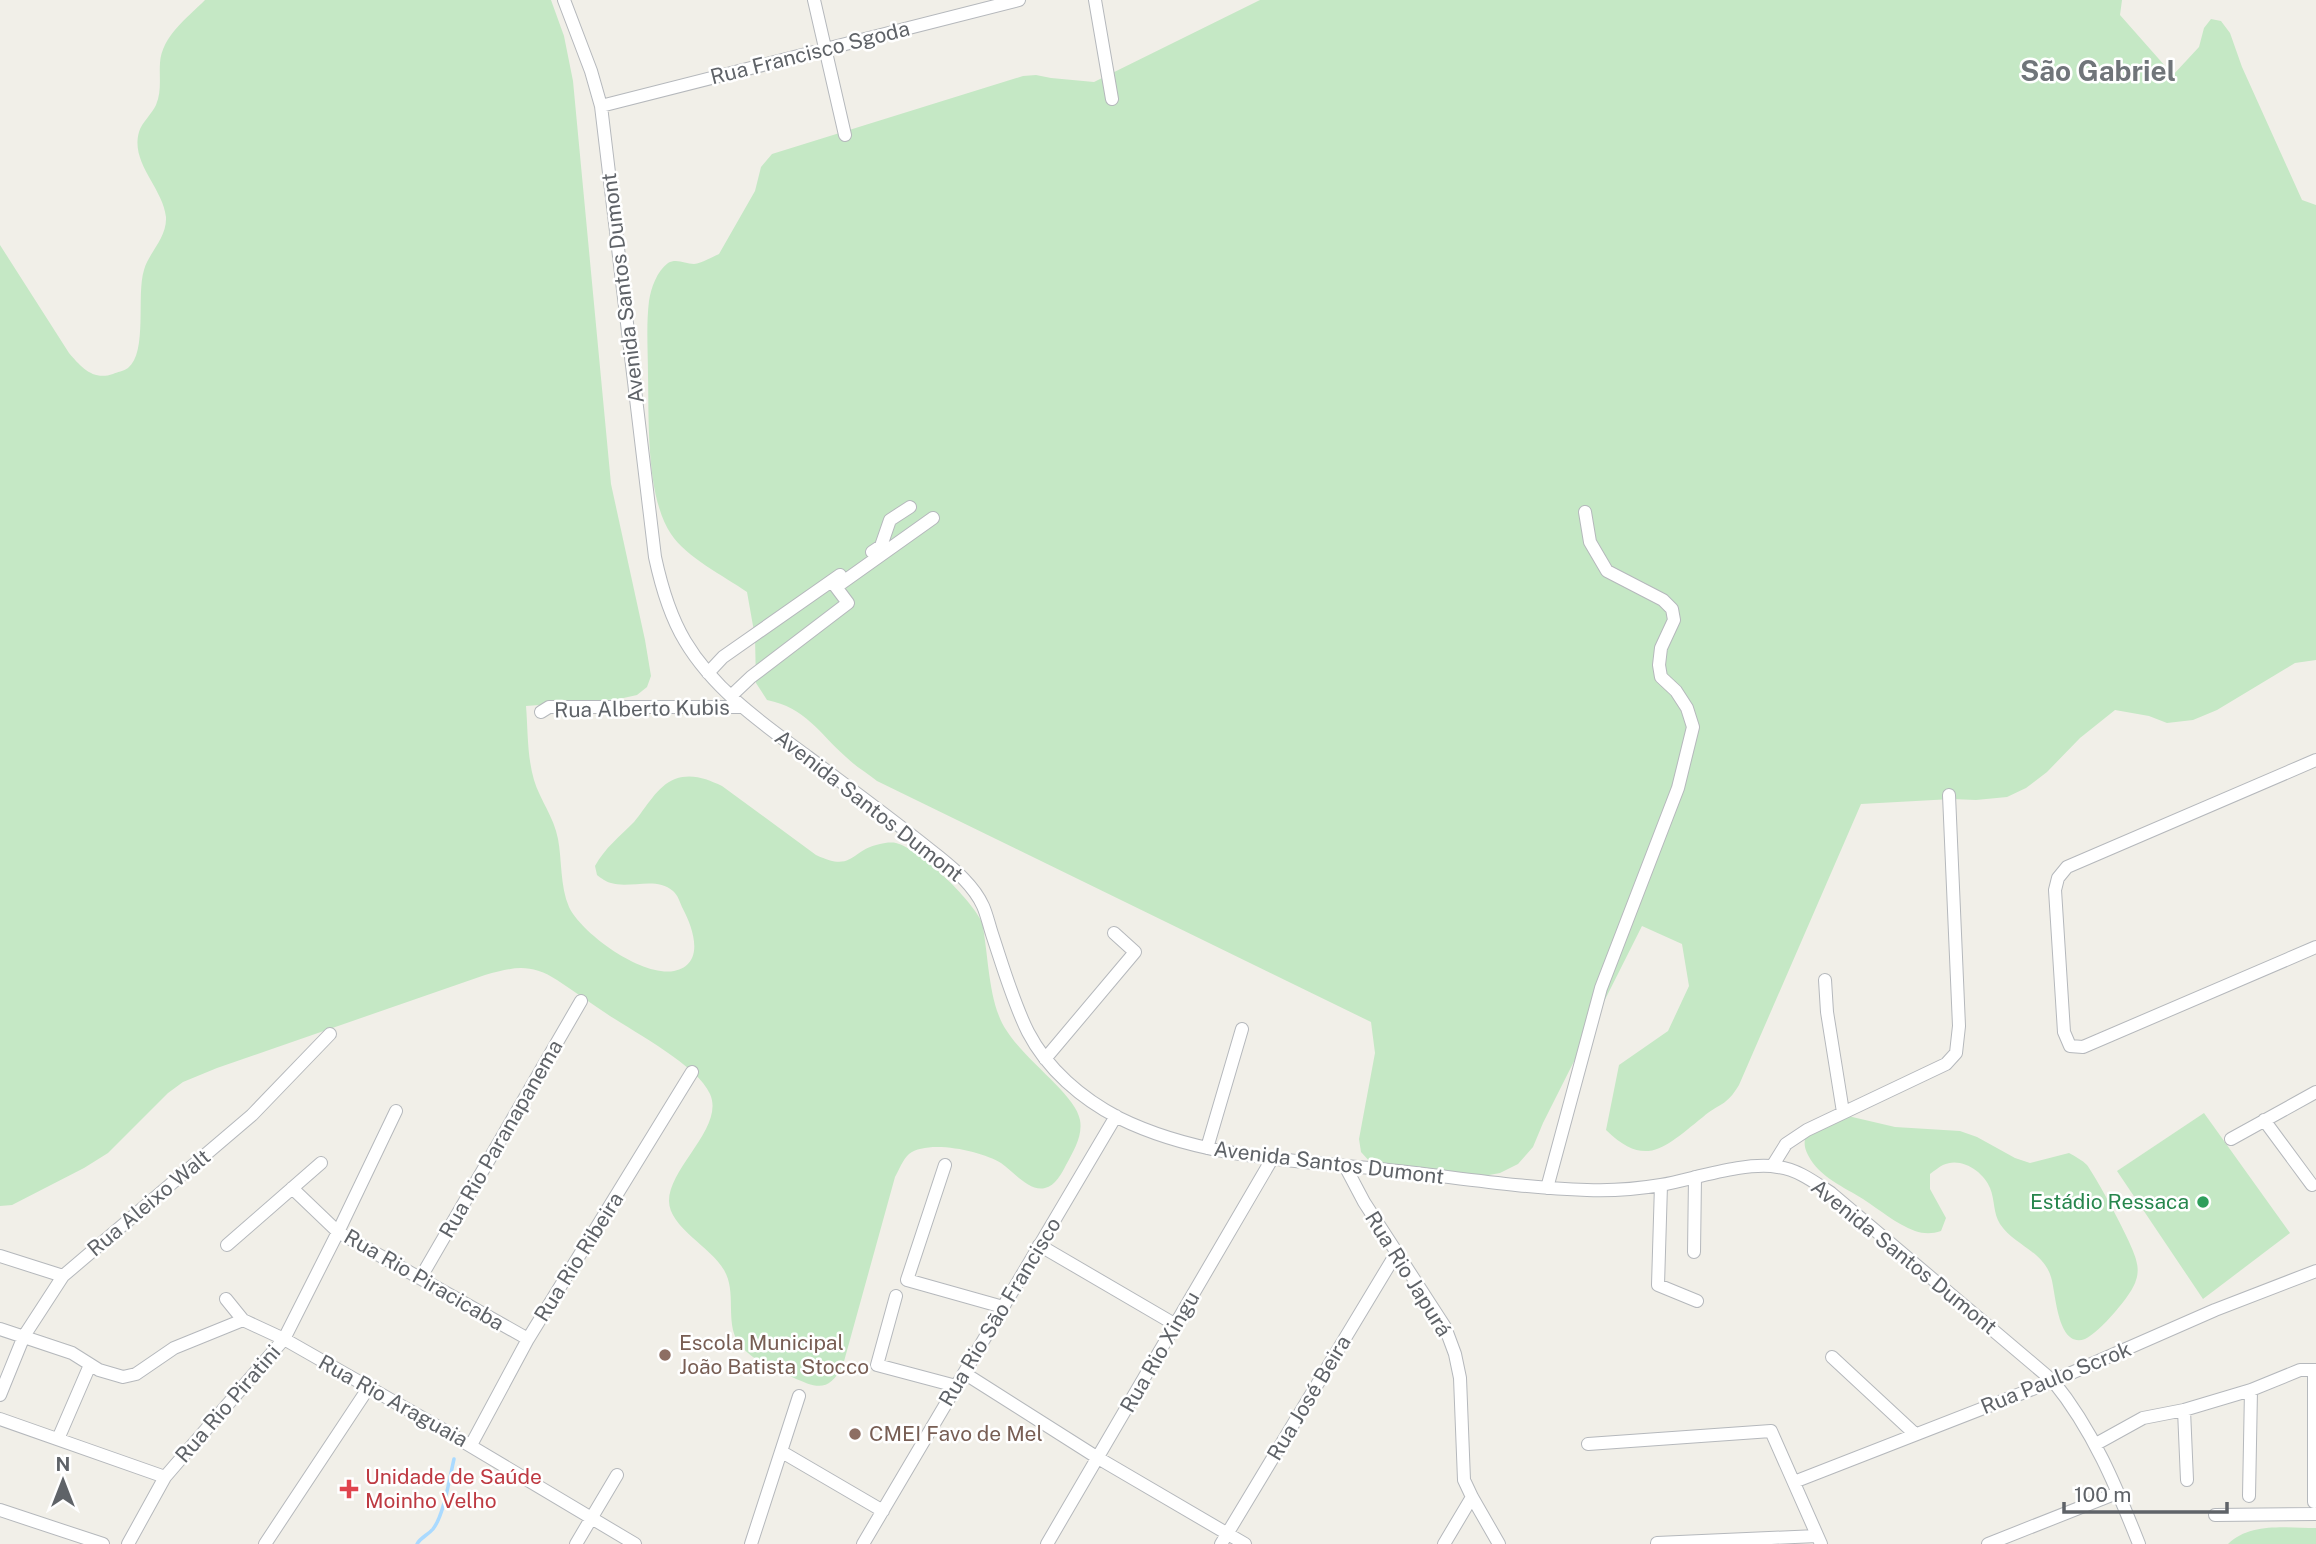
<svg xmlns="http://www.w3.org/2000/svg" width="2316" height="1544" font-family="'Public Sans',sans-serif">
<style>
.green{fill:#c5e8c5}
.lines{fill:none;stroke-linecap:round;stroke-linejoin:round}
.stream{stroke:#aadaff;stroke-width:3.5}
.minor-casing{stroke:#b5b8bc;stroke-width:14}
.minor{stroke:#fff;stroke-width:12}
.leisure-dot{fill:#2e9e5b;stroke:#fff;stroke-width:2.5}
.education-dot{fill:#8d6e63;stroke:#fff;stroke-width:2.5}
.health-dot{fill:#e0444e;stroke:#fff;stroke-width:2.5}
.labels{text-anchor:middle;stroke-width:5;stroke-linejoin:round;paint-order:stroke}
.street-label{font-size:21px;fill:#5f6368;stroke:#fff}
.leisure-label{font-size:21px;fill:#27864d;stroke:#fff;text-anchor:end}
.education-label{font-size:21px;fill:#785e54;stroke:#fff;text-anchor:start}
.health-label{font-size:21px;fill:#be3a42;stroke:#fff;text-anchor:start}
.district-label{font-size:28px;font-weight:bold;fill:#70757a;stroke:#fff}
</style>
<rect width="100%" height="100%" fill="#f1efe8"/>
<!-- green -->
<path class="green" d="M 205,0 L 551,0 L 564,36 L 573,81 L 611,484 L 645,640 L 651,676 L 647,687 L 637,695 L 619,699 L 526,706 C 528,730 527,756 534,780 C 540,800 554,817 558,839 C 562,860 560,886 569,907 C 582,934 642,977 674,971 C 706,964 693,928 683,909 C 680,903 678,895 673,891 C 656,876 630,889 611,883 C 606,882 601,878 597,875 L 595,866 C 605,848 619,837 634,822 C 646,808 657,786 675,779 C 692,773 707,779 722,786 L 816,855 C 854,873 850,850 880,844 C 884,843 891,842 896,843 C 920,849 971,899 982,922 C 988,952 988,988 999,1016 C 1013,1054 1075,1091 1080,1120 C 1083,1136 1073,1152 1066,1165 C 1062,1173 1055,1186 1045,1188 C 1029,1192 1013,1171 1001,1163 C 982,1151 928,1139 909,1154 C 903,1159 899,1170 895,1177 L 843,1365 C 829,1392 818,1389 792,1377 C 774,1369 749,1359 738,1342 C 725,1321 737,1292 724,1270 C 711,1247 669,1227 669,1201 C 669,1167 725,1127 710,1094 C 698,1066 636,1033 610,1016 C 592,1004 575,992 557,980 C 530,963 514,967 485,975 L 217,1068 L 183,1082 L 168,1093 L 108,1153 L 84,1168 L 12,1205 L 0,1206 L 0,245 L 69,353 C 81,367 93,381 113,374 C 117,372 124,371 128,368 C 148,352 136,295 144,270 C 149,252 167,238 166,217 C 163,188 130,163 139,132 C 142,122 152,114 156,105 C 162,91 159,77 160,63 C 162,36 187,18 205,0 Z
M 1260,0 L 2122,0 L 2120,15 L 2173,75 L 2199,47 L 2204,28 L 2211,19 L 2221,21 L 2230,33 L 2242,67 L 2302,200 L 2316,205 L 2316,660 L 2295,663 L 2217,710 L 2193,720 L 2167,723 L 2149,716 L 2115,710 L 2080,738 L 2047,772 L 2026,788 L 2007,797 L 1976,800 L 1952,799 L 1861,804 L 1739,1085 C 1726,1107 1719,1103 1703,1117 C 1666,1146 1647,1170 1606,1130 L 1619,1065 L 1668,1031 L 1689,986 L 1682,944 L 1642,926 L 1543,1123 L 1533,1147 L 1518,1164 L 1500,1173 L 1462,1180 L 1371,1163 L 1361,1152 L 1359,1139 L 1375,1053 L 1371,1022 L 877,781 C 867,773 855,766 846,757 C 818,732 806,708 767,700 L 756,683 L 755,637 L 747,592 C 724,576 686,557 671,534 C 646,497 649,420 648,376 C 648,352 646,326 649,301 C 651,288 657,271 668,263 C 677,258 685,264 694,264 C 702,263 712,257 719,254 L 755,191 L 761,167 L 772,154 L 1023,76 L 1036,75 L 1051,78 L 1094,82 Z
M 2204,1113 L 2290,1233 L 2203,1299 L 2117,1171 Z
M 1848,1116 L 1895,1127 L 1960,1131 L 1977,1137 L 2015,1158 L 2030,1163 L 2069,1153 C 2076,1157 2082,1160 2087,1165 C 2096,1177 2137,1251 2137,1264 C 2138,1268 2138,1275 2136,1280 C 2133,1294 2099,1333 2085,1339 C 2057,1349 2056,1292 2051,1277 C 2043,1251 2014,1245 2000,1224 C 1993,1213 1995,1200 1990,1188 C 1984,1172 1961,1156 1943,1165 C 1939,1167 1934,1171 1930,1174 L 1930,1189 L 1946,1218 L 1941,1231 C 1932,1234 1924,1234 1915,1231 C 1896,1224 1880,1210 1863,1199 C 1844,1187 1819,1177 1808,1155 C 1803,1146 1804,1139 1808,1129 Z
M 2316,1528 L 2316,1544 L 2228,1544 C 2250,1522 2288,1528 2316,1528 Z"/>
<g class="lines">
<!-- stream -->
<path class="stream" d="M 417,1544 C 421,1537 428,1535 433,1529 C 444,1515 450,1476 454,1459"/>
<!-- minor casing -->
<g class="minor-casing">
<path id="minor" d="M 564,0 L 591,71 L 601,106 L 655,557 C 661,585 670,616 685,641 C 714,690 763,724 808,757 C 852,790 896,822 939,857 C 955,870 974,886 983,906 C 987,915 989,925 992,934 C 1003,967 1013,1002 1028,1032 C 1047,1069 1082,1099 1119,1118 C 1200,1158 1291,1160 1380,1169 C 1449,1176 1518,1188 1587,1190 C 1612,1191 1637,1189 1661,1185 C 1694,1179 1746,1161 1778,1167 C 1799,1170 1814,1182 1831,1193 L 2053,1381 C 2093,1430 2116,1486 2139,1544
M 814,0 L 845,135
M 1095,0 L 1112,99
M 601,106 L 1019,0
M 872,552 L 881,546 L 890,520 L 910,507
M 708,673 L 723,657 L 840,575
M 732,695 L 751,677 L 848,603 L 836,587 L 933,518
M 541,712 L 549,707 L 743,707
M 2316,760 L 2067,867 L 2058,878 L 2055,890 L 2064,1032 L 2070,1046 L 2083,1047 L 2316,947
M 1825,980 L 1827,1012 L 1843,1112
M 1045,1059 L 1135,952 L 1114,933
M 2264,1120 L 2312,1185
M 2231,1139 L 2316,1092
M 1207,1148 L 1242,1029
M 945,1165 L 907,1280 L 1003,1307
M 1773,1165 L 1786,1144 L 1807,1130 L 1946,1064 L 1956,1053 L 1959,1026 L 1949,795
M 1345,1166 L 1364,1202 L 1445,1327 L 1455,1354 L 1460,1378 L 1464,1480 L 1472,1497 L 1499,1544
M 1661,1185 L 1658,1285 L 1697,1301
M 292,1188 L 338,1232 L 528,1339
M 1547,1188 L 1601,988 L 1678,788 L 1693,727 L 1687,708 L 1676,691 L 1661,677 L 1659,665 L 1661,648 L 1674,620 L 1672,609 L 1663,600 L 1607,571 L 1590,542 L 1585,512
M 227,1245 L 321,1163
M 1039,1245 L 1176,1325
M 1694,1252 L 1695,1177
M 0,1256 L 63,1276
M 421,1277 L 581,1001
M 896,1296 L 877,1365 L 956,1386
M 226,1299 L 243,1320 L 284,1339 L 442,1429 L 635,1544
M 0,1329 L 72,1353 L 99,1370 L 123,1377 L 136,1374 L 174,1348 L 243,1320
M 1832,1357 L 1915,1434
M 2314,1370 L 2314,1502
M 964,1373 L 1098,1458 L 1245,1544
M 0,1395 L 24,1336 L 63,1276 L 252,1115 L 330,1034
M 2184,1410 L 2187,1480
M 0,1419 L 165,1477
M 58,1439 L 90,1365
M 1588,1444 L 1771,1431 L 1821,1544
M 2096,1444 L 2143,1418 L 2184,1410 L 2251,1390 L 2300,1370 L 2316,1370
M 471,1445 L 528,1339 L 692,1072
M 782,1452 L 883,1511
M 1794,1482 L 2053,1381 L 2215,1310 L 2316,1271
M 2249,1496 L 2251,1390
M 0,1510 L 103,1544
M 2215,1515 L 2316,1514
M 1657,1543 L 1817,1536
M 128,1544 L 165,1477 L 284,1339 L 338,1232 L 396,1111
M 265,1544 L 369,1387
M 576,1544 L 617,1475
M 751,1544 L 799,1396
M 863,1544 L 1116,1116
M 1047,1544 L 1272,1159
M 1221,1544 L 1397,1252
M 1444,1544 L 1472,1497
M 1988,1544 L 2117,1493"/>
</g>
<!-- minor -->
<use href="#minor" class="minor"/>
</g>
<!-- markers -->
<circle class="leisure-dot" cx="2203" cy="1202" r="7"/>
<g class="education-dot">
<circle cx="665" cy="1355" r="7"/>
<circle cx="855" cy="1434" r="7"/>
</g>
<path class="health-dot" d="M345.5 1478.5h7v7h7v7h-7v7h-7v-7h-7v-7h7z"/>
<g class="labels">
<!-- street labels -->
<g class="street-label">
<text transform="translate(810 53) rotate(-14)" y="7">Rua Francisco Sgoda</text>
<text transform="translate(623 288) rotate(-97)" y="7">Avenida Santos Dumont</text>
<text transform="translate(642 709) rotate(-1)" y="7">Rua Alberto Kubis</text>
<text transform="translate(869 806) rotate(38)" y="7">Avenida Santos Dumont</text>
<text transform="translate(501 1139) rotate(-60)" y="7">Rua Rio Paranapanema</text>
<text transform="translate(1329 1163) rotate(7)" y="7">Avenida Santos Dumont</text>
<text transform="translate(149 1203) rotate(-40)" y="7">Rua Aleixo Walt</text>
<text transform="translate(579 1257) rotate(-58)" y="7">Rua Rio Ribeira</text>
<text transform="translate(1904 1257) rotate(39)" y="7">Avenida Santos Dumont</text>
<text transform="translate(1408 1274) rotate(58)" y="7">Rua Rio Japurá</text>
<text transform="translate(424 1280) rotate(30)" y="7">Rua Rio Piracicaba</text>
<text transform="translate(1000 1312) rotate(-59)" y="7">Rua Rio São Francisco</text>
<text transform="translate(1160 1352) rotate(-60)" y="7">Rua Rio Xingu</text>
<text transform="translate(2056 1378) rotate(-22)" y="7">Rua Paulo Scrok</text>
<text transform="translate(1309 1398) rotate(-59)" y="7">Rua José Beira</text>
<text transform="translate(393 1401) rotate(29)" y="7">Rua Rio Araguaia</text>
<text transform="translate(228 1404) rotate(-49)" y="7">Rua Rio Piratini</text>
</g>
<!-- leisure labels -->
<g class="leisure-label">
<text x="2189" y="1209">Estádio Ressaca</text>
</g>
<!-- education labels -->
<g class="education-label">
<text x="679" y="1350">Escola Municipal<tspan x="679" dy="24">João Batista Stocco</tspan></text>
<text x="869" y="1441">CMEI Favo de Mel</text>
</g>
<!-- health labels -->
<g class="health-label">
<text x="365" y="1484">Unidade de Saúde<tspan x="365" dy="24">Moinho Velho</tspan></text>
</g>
<!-- district labels -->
<g class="district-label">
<text x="2098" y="81">São Gabriel</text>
</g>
</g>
<!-- north arrow -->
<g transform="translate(63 1481)" stroke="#ffffff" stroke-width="5" paint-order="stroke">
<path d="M0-5L12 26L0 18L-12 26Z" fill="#5f6368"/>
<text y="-10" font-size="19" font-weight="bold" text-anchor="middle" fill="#5f6368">N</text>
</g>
<!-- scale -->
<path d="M2064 1502v10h163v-10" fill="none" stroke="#5f6368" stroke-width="3.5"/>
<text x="2074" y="1502" font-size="21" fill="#5f6368" stroke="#ffffff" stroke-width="5" paint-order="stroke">100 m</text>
</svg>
